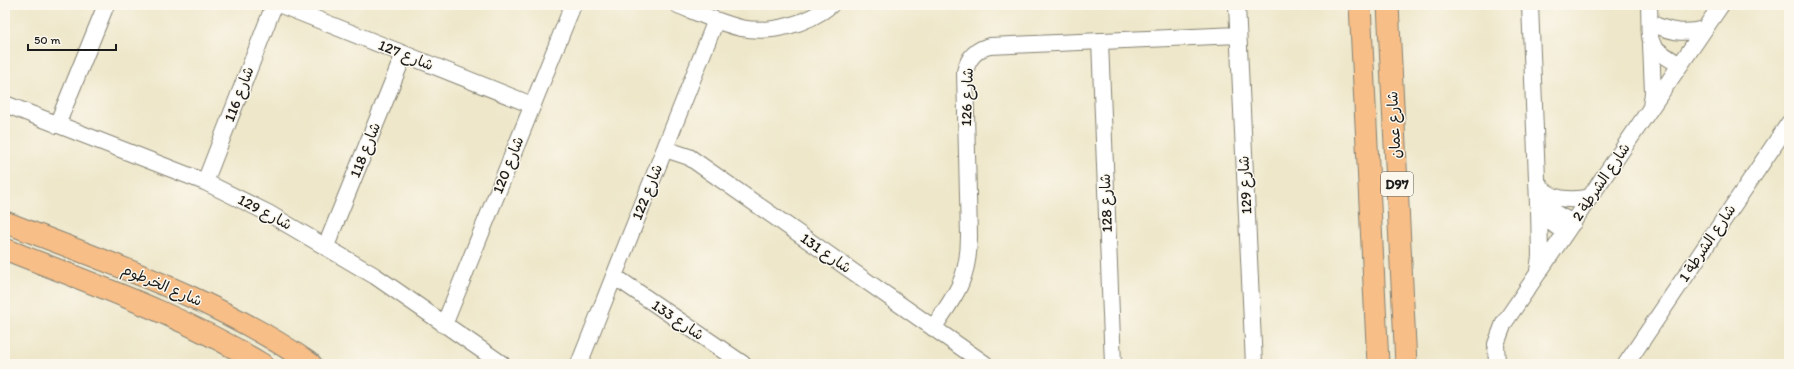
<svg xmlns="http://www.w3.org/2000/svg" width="1794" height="369" font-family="Itim,'Playpen Sans Arabic',sans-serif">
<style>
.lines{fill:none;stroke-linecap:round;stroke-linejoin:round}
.minor-casing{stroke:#858273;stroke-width:18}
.major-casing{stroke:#858273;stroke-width:23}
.minor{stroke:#fff;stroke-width:16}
.major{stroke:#f7be87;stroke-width:21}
.labels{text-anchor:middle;stroke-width:3;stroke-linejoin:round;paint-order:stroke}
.shield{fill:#fbf7ec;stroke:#5f5e5a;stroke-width:1}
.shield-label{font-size:14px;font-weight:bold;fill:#1c1c1c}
.street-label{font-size:15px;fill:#1c1c1c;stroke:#fbf7ec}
</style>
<rect width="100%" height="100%" fill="#fbf7ec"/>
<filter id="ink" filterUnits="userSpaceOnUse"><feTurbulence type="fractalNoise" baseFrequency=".025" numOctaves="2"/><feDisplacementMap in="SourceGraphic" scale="8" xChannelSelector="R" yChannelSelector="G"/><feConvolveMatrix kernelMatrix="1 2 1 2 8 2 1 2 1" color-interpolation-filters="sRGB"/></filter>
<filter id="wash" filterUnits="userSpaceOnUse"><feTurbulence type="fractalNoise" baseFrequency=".012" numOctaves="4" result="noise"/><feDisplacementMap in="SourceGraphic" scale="16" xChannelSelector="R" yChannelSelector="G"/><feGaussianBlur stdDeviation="0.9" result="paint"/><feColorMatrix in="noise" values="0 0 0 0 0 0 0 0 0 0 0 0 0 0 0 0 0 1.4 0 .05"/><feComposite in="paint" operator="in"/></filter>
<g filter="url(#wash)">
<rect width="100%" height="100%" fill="#eee7ca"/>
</g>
<g filter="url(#ink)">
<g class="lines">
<!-- minor casing -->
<g class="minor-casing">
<path id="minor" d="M 281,5 L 532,105
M 678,5 C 698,13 720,23 741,28 C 772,34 807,24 831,5
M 1237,5 L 1254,364
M 1530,5 L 1538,204 L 1544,217 L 1565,233
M 1649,5 C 1651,45 1643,43 1680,65
M 1650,23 C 1669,31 1683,35 1704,29
M 1100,41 L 1113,364
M 5,104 L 205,182 L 268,213 L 375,276 L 502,364
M 1651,107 L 1653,93 L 1651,44
M 57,125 L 106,5
M 665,149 L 689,157 L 985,364
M 205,182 L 274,5
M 1538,183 C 1548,201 1572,201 1590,197
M 1541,198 L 1553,212 L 1573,223
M 326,246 L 404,54
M 1538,271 L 1540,256 L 1539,209
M 614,276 L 743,364
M 444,325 L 573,5
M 933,328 C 956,295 969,278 969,236 L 965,72 C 968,58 976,49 990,46 L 1238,35
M 579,364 L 716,20
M 1497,364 L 1496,344 L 1504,323 L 1721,5
M 1626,364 L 1789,123"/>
</g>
<!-- major casing -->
<g class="major-casing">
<path id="major" d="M 1360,5 L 1378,364
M 1388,5 L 1406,364
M 5,222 C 109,263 218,299 311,364
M 5,249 C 92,284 182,315 262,364"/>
</g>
<!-- minor -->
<use href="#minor" class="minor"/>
<!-- major -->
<use href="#major" class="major"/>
</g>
</g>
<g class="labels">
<!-- shield labels -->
<rect class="shield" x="1381" y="172" width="32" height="24" rx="3"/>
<g class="shield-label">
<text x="1397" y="189">D97</text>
</g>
<!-- street labels -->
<g class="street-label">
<text transform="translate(406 55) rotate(22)" y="5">شارع 127</text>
<text transform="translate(239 94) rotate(-69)" y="5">شارع 116</text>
<text transform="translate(967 97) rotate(-88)" y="5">شارع 126</text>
<text transform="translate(1394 125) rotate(-93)" y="5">شارع عمان</text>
<text transform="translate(365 150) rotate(-68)" y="5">شارع 118</text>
<text transform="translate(508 165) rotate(-68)" y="5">شارع 120</text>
<text transform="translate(1601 182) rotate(-56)" y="5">شارع الشرطة 2</text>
<text transform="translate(1245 185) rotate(-93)" y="5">شارع 129</text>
<text transform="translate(647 192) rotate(-68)" y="5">شارع 122</text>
<text transform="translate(1106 203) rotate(-92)" y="5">شارع 128</text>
<text transform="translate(265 212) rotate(28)" y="5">شارع 129</text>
<text transform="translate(1707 243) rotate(-56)" y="5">شارع الشرطة 1</text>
<text transform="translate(826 253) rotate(35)" y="5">شارع 131</text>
<text transform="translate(162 285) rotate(23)" y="5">شارع الخرطوم</text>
<text transform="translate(678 320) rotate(34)" y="5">شارع 133</text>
</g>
</g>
<!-- margin -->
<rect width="1794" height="369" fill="none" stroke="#fbf7ec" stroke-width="20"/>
<!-- scale -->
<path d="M28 44v6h88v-6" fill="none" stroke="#1c1c1c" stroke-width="2"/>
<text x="34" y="44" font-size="12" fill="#1c1c1c" stroke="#fbf7ec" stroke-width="3" paint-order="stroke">50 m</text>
</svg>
